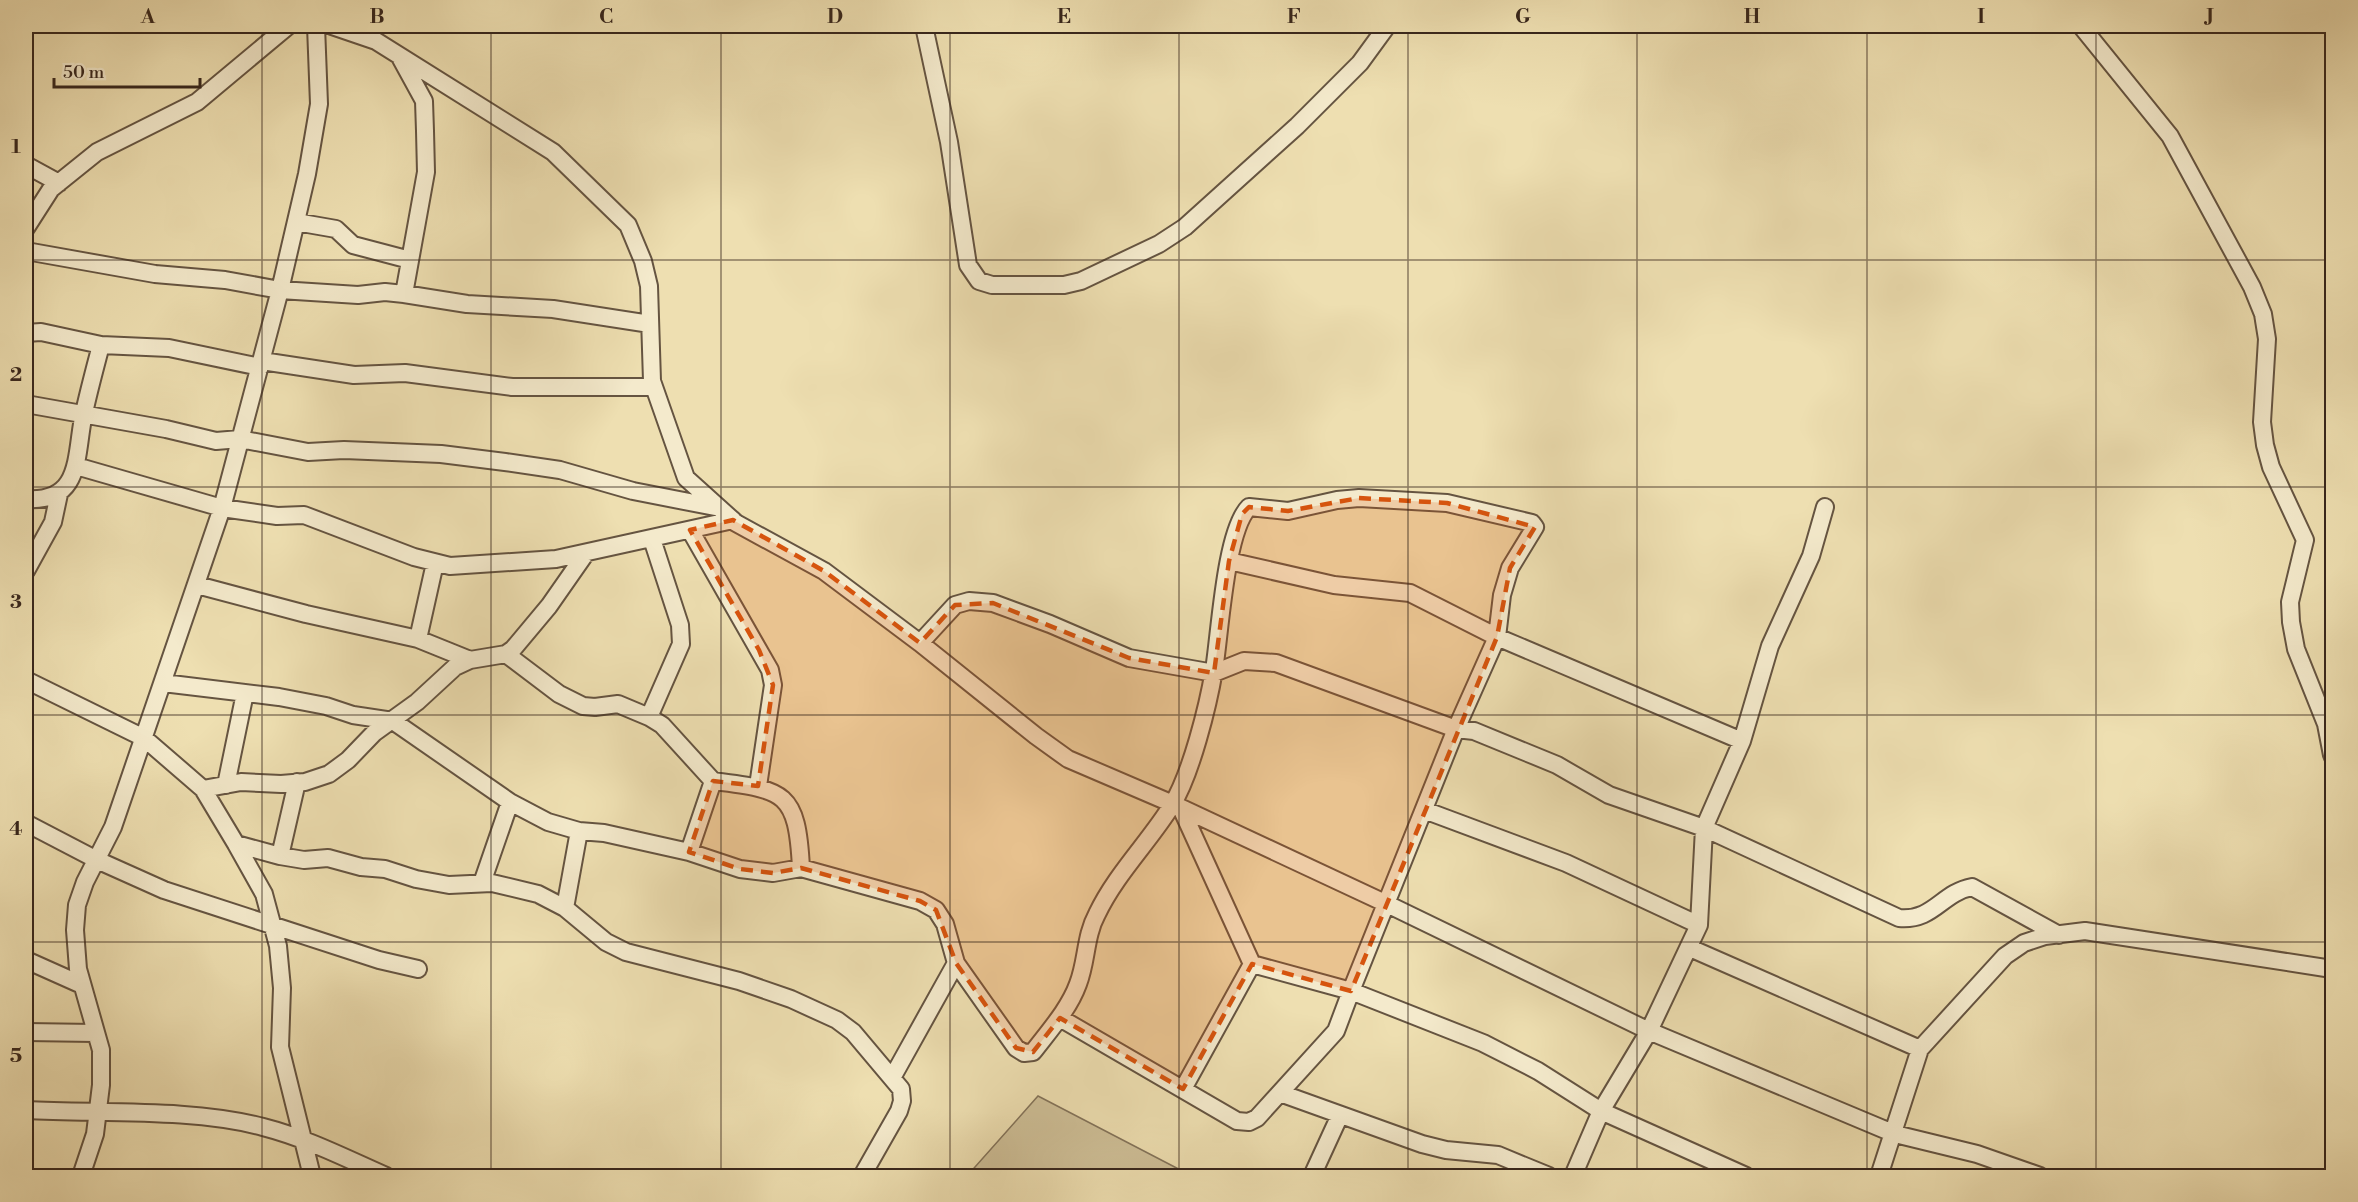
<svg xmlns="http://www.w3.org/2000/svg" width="2358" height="1202" font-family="'Libre Bodoni',serif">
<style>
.green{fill:#cfc098;stroke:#83735a;stroke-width:1.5}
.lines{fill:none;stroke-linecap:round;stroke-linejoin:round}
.minor-casing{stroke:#655441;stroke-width:20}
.minor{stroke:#f4eacc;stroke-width:16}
.marked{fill:#d6540e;fill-opacity:0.2;stroke:#d6540e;stroke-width:4.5;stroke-dasharray:12 8;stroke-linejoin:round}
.grid{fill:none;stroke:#37261c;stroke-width:1.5;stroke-opacity:0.55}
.neatline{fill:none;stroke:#37261c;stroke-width:2}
.grid-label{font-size:20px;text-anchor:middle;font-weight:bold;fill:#37261c}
</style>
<rect width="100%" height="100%" fill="#eedfb1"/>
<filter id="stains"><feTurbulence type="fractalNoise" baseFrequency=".00333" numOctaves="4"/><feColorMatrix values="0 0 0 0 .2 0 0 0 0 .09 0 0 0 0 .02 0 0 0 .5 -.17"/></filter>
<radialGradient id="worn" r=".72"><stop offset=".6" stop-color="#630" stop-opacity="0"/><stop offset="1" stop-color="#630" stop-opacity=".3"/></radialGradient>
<!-- green -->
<path class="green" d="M 1038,1096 L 1192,1176 L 967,1176 Z"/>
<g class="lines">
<!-- minor casing -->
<g class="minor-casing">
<path id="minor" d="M 332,26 L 376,41 L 553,152 L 628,225 L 643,261 L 649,286 L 652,381 L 686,478 L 736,523 L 824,571 L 920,643 L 1036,736 L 1068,759 L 1173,804 L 1387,904 L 1649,1031 L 1895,1134 L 1977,1154 L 2040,1176
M 924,26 L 949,142 L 968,265 L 979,281 L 992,285 L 1064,285 L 1081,281 L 1159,244 L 1185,227 L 1297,126 L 1360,63 L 1387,26
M 2081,26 L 2170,136 L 2252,287 L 2263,314 L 2267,339 L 2262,422 L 2265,445 L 2271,467 L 2305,540 L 2290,602 L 2291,622 L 2296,649 L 2326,724 L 2332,755
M 401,59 L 424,101 L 425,131 L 426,172 L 404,294
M 26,165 L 59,183
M 296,222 L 336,229 L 353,245 L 410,260
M 26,228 L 51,189 L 97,152 L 197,102 L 288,26
M 26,251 L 155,274 L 225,280 L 280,290 L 358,295 L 385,292 L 404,294 L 467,304 L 553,309 L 650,324
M 26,333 L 41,332 L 101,345 L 169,348 L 260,367
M 262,361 L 354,375 L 405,373 L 512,387 L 654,387
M 26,404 L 166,429 L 216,441 L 240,439 L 308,452 L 344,450 L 441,454 L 505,462 L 560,470 L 633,491 L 715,507
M 76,466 L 222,508 L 277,516 L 304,515 L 414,557 L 450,566 L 556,559 L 733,520
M 26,499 C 83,503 75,454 84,413 C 89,390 95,368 101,345
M 690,530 L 770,670 L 773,685 L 758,786
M 1229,561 L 1334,585 L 1410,593 L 1497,637 L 1742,741
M 26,571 L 53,522 L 59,494
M 197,585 L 306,614 L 418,639 L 470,660
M 418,639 L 435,563
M 920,643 L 955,605 L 969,601 L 993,603 L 1050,624 L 1129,658 L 1214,673 L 1244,661 L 1276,663 L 1456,729 L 1474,731 L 1557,765 L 1609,795 L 1704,828 L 1899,918 C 1934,921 1941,893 1972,887 L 2059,935
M 506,654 L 559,694 L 583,706 L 595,707 L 618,704 L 649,717 L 662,725 L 713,781 C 785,790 797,791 801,868
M 26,680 L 144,738 L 203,789 L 236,844 L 264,894 L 278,946 L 282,988 L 280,1047 L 312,1176
M 163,683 L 279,697 L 326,706 L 353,715 L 393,721 L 510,802 L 548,822 L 579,831 L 604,833 L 689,852 L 740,869 L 773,873 L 801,868 L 920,901 L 936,910 L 945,924 L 956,963 L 1016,1048 L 1024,1053 L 1033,1052 C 1049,1031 1069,1009 1078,984 C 1087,961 1085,936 1097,914 C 1116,874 1149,842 1172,805 C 1191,774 1208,706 1214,670 C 1220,634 1225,531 1249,507 L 1288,511 L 1337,500 L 1359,498 L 1447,503 L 1532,523 L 1535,527 L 1510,568 L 1502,595 L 1497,637 L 1456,729 L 1351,991 L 1336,1031 L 1257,1118 L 1249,1122 L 1237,1121 L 1060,1018
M 649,717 L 681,644 L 680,625 L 652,539
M 226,785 L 245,693
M 203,789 L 241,782 L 281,784 L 305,782 L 329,774 L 348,760 L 374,733 L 417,702 L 455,667 L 470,660 L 506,654 L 513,649 L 549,606 L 586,553
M 1181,808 L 1252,964 L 1351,991 L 1483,1043 L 1538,1071 L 1601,1111 L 1746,1176
M 1424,810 L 1566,863 L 1699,925
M 26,823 L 97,860 L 164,890 L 379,960 L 418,969
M 236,844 L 280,856 L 304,860 L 328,858 L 361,867 L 385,869 L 416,879 L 449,885 L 492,883 L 538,894 L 565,908 L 606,942 L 626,952 L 739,981 L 791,999 L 837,1020 L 853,1032 L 901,1089 L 902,1101 L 899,1111 L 862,1176
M 689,852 L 713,781
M 280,856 L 297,782
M 482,883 L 510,802
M 565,908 L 579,831
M 1690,948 L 1920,1049
M 26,960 L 82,985
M 26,1032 L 95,1033
M 892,1078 L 956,963
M 1183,1089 L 1252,964
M 1280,1093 L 1422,1144 L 1446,1150 L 1498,1155 L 1549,1176
M 26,1110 C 99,1114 192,1108 263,1127 C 306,1138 345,1158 386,1176
M 81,1176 L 95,1134 L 101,1085 L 101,1050 L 78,969 L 75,930 L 77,905 L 85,882 L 113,827 L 222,508 L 280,290 L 307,174 L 319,104 L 316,26
M 1312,1176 L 1340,1115
M 1573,1176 L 1601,1111 L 1649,1031 L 1699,925 L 1704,828 L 1742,741 L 1770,646 L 1811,556 L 1825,507
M 1879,1176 L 1920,1049 L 2005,956 L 2024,943 L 2045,936 L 2085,931 L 2332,969"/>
</g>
<!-- minor -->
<use href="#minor" class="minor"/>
</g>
<!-- marked area -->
<path class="marked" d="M 1359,498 L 1447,503 L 1535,527 L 1510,568 L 1497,637 L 1351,991 L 1252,964 L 1183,1089 L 1060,1018 L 1033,1052 L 1016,1048 L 956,963 L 936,910 L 920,901 L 801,868 L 773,873 L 740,869 L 689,852 L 713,781 L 758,786 L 773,685 L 759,650 L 690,530 L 733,520 L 824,571 L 920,643 L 955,605 L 993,603 L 1129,658 L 1214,673 L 1229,561 L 1242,514 L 1249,507 L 1288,511 Z"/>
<!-- grid -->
<path class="grid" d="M 262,26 L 262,1176M 491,26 L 491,1176M 721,26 L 721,1176M 950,26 L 950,1176M 1179,26 L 1179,1176M 1408,26 L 1408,1176M 1637,26 L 1637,1176M 1867,26 L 1867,1176M 2096,26 L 2096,1176M 26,260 L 2332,260M 26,487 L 2332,487M 26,715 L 2332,715M 26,942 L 2332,942"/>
<!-- margin -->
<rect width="2358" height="1202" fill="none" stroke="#eedfb1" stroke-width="66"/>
<!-- scale -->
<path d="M54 78v9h146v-9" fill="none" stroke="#37261c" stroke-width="3"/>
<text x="63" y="78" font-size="18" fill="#37261c" stroke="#f4eacc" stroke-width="4.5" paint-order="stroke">50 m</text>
<rect x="33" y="33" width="2292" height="1136" class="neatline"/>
<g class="grid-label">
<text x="148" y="23">A</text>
<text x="377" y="23">B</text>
<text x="606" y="23">C</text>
<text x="835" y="23">D</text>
<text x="1064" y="23">E</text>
<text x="1294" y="23">F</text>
<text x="1523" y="23">G</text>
<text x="1752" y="23">H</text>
<text x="1981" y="23">I</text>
<text x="2210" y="23">J</text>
<text x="16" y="153">1</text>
<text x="16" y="381">2</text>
<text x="16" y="608">3</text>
<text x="16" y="835">4</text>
<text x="16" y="1062">5</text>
</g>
<rect width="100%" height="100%" filter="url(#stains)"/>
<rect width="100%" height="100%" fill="url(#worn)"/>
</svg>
